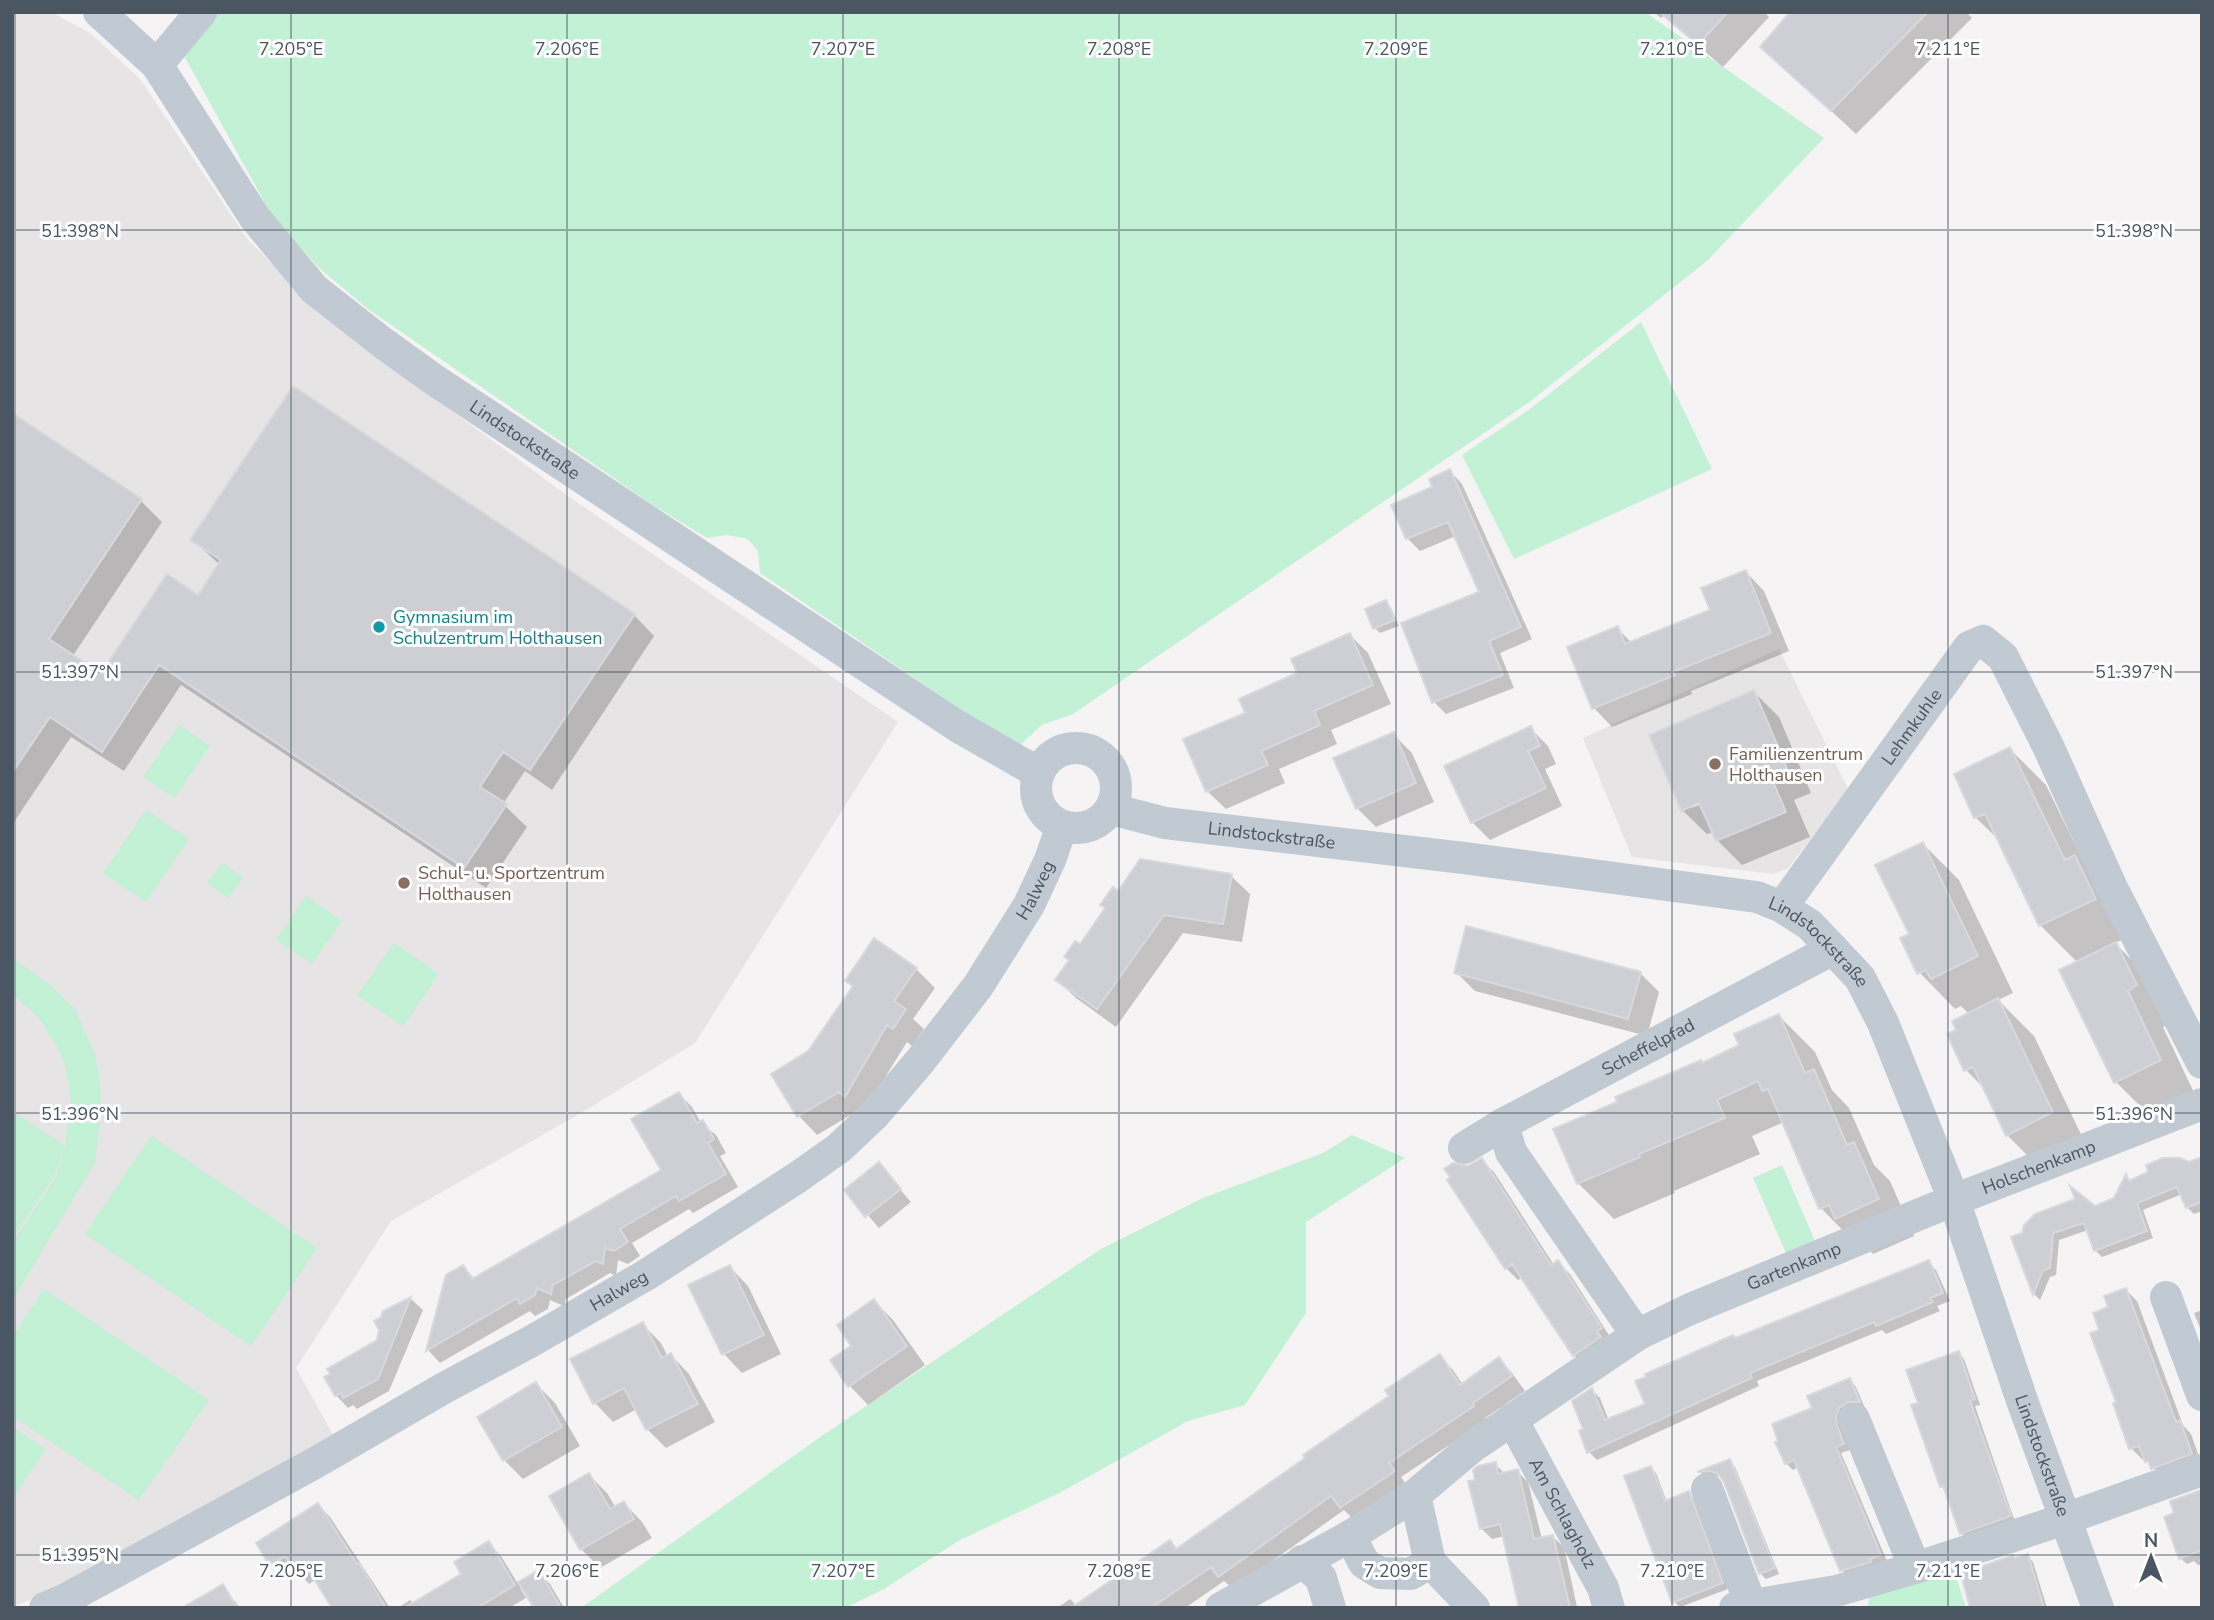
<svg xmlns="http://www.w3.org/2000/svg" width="2214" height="1620" font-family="'Nunito Sans',sans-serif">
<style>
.education{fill:#e6e4e5}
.green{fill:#c3f1d5}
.shadow{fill:#0003;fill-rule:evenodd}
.building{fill:#cdcfd5;stroke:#d7d9de;stroke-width:2}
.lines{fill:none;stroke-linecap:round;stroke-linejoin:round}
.minor{stroke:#c1cad2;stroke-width:32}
.ticks{fill:none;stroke:#4a5661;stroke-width:2;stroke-opacity:0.45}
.culture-dot{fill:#0f9aa8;stroke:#fff;stroke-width:2.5}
.education-dot{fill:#8d6e63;stroke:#fff;stroke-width:2.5}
.labels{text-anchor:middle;stroke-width:6;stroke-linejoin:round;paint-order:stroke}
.street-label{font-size:18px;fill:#4a5661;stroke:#fff}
.culture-label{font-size:18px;fill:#0d838f;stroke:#fff;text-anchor:start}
.education-label{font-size:18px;fill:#785e54;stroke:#fff;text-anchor:start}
.ticks-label{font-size:18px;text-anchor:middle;fill:#4a5661;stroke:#fff;stroke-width:6;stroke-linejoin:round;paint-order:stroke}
</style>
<rect width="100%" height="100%" fill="#f5f3f3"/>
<!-- education -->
<path class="education" d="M 17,12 L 51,12 L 90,33 L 140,79 L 248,240 L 335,325 L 565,494 L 898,722 L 695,1043 L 581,1113 L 391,1221 L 296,1368 L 333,1435 L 59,1588 L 12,1607 L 12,17 Z
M 1779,649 L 1849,791 L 1788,868 L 1773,874 L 1632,857 L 1583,738 Z"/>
<!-- green -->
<path class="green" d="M 214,12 L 1645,12 L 1824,138 L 1707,261 L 1528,403 L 1073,714 L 1042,725 L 1017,748 L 760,573 L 758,551 L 748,539 L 727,535 L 707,538 L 650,503 L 368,309 L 319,268 L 272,216 L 182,52 Z
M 1641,322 L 1712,469 L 1514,559 L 1462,455 L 1530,409 Z
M 179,725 L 210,746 L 175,798 L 143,777 Z
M 146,810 L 189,839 L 146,902 L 103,873 Z
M 222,863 L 243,878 L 228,898 L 207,883 Z
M 306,896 L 342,921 L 312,964 L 276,940 Z
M 394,943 L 439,974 L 403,1026 L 357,996 Z
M 12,958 L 48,983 L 75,1009 L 95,1054 L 100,1084 L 101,1114 L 95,1163 L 12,1301 L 12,1243 L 56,1177 L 65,1145 L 71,1100 L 65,1064 L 56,1045 L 37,1016 L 12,994 Z
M 12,1111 L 64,1145 L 55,1175 L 12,1239 Z
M 1352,1135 L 1405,1158 L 1306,1222 L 1306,1313 L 1245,1405 L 1188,1421 L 1063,1491 L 958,1541 L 884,1589 L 845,1608 L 581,1608 L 823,1435 L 1101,1249 L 1203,1198 L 1323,1153 Z
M 151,1136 L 317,1248 L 251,1346 L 85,1234 Z
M 1782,1165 L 1815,1241 L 1786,1253 L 1753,1178 Z
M 44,1289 L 209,1400 L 139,1500 L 12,1416 L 12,1337 Z
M 12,1427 L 46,1449 L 12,1499 Z
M 1954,1570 L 1966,1608 L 1868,1608 L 1869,1596 Z"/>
<!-- shadow -->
<path class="shadow" d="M 1654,12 L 1764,12 L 1769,17 L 1723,67 L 1663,16 L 1661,18 Z
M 1792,12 L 1966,12 L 1972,18 L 1856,134 L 1762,47 Z
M 12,415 L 141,501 L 162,522 L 72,657 L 101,676 L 198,597 L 220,565 L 193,540 L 634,615 L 654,636 L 552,790 L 525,771 L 503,804 L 527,827 L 486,888 L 181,685 L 124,771 L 71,737 L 12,825 Z
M 1450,471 L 1462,484 L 1532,639 L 1500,653 L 1514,688 L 1446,714 L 1434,702 L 1481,593 L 1456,536 L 1420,551 L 1407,538 L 1435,488 Z
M 1746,572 L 1764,591 L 1789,651 L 1691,691 L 1692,694 L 1612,727 L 1594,708 L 1569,648 L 1618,629 L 1632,643 L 1712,611 Z
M 1386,602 L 1391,608 L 1399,626 L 1380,633 L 1375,628 Z
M 1350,635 L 1368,653 L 1391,704 L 1331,730 L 1337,744 L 1279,769 L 1285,783 L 1226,809 L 1207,791 L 1247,713 Z
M 1754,692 L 1779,717 L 1811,793 L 1794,800 L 1810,837 L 1742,865 L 1717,840 L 1714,832 L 1707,834 L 1682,810 ZM 1708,801 L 1692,808 L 1692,804 Z
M 1530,728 L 1548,746 L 1556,764 L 1545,769 L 1562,806 L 1490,840 L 1472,822 Z
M 1393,734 L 1412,753 L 1434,802 L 1376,827 L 1357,808 Z
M 2010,749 L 2046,785 L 2087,869 L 2131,936 L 2115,943 L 2152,981 L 2172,1022 L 2163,1027 L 2196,1097 L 2152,1118 L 2116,1082 L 2078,963 L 2040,925 L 2000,841 L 1975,817 Z
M 1923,844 L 1959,880 L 2013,993 L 1998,1000 L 2034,1036 L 2088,1149 L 2043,1171 L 2007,1135 L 1986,1090 L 1966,1070 L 1958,1031 L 1969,1014 L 1961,1006 L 1955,1009 L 1919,972 L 1911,935 Z
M 1231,876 L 1250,894 L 1242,942 L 1183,933 L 1116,1027 L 1076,998 L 1057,980 L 1118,893 Z
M 916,969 L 935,988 L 913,1019 L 924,1029 L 912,1046 L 907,1042 L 874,1095 L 859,1110 L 817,1135 L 799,1116 L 773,1074 L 810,1053 L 854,987 L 847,980 Z
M 1456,972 L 1640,973 L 1659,992 L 1647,1036 L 1475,991 Z
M 1779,1016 L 1815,1052 L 1832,1090 L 1849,1108 L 1874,1165 L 1890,1181 L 1914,1236 L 1873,1254 L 1862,1243 L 1857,1245 L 1821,1208 L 1784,1122 L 1752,1136 L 1760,1154 L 1674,1191 L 1675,1193 L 1614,1219 L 1578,1183 L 1702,1064 L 1742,1046 Z
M 679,1094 L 692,1107 L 701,1123 L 716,1135 L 726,1153 L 720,1156 L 738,1187 L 693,1213 L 689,1209 L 632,1243 L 640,1256 L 628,1264 L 618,1260 L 616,1276 L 610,1273 L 566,1299 L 564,1306 L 550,1300 L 548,1309 L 535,1316 L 530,1311 L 440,1363 L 428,1350 L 448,1276 L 463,1267 L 475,1279 L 663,1170 Z
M 2202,1159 L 2202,1211 L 2194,1214 L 2187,1207 L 2182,1194 L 2143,1210 L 2153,1238 L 2102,1257 L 2095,1250 L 2088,1230 L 2059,1240 L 2056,1275 L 2050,1277 L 2040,1300 L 2034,1294 L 2013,1238 L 2116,1200 L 2127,1177 L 2132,1182 Z
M 1482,1161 L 1494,1172 L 1554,1265 L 1558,1263 L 1570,1274 L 1612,1340 L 1586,1367 L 1574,1355 L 1523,1277 L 1518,1280 L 1506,1268 L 1468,1168 Z
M 879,1165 L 911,1202 L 879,1228 L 847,1191 Z
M 1928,1262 L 1936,1270 L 1950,1301 L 1937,1306 L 1940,1311 L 1886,1334 L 1882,1330 L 1757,1381 L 1759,1386 L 1597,1460 L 1589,1452 L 1586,1430 L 1592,1390 L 1600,1398 L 1609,1421 L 1648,1405 L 1736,1339 Z
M 730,1267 L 748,1286 L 781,1354 L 742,1373 L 724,1354 Z
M 2126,1290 L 2137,1301 L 2183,1425 L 2191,1434 L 2202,1465 L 2164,1479 L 2145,1458 L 2142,1459 L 2131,1448 L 2101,1331 L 2110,1308 Z
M 411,1299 L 423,1310 L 389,1391 L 357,1409 L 353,1405 L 348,1408 L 336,1395 L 326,1378 L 379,1341 L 384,1312 Z
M 874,1301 L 893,1320 L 925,1365 L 868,1405 L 850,1386 L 832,1361 L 854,1346 Z
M 2202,1310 L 2202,1333 L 2194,1313 Z
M 642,1324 L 661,1343 L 668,1357 L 671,1355 L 689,1374 L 715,1422 L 666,1448 L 647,1429 L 637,1409 L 613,1422 L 595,1403 L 572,1360 Z
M 1958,1353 L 1964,1359 L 1980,1405 L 1975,1406 L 2015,1522 L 1967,1539 L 1961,1533 L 1947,1492 L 1941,1486 L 1920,1404 Z
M 1439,1356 L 1453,1370 L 1463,1385 L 1498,1359 L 1512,1373 L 1525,1391 L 1485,1418 L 1487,1420 L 1401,1477 L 1407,1486 L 1355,1521 L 1344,1510 L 1233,1589 L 1224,1581 L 1185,1608 L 1057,1608 L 1070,1599 L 1077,1606 L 1170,1543 L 1178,1550 L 1392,1397 Z
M 1850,1380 L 1856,1387 L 1865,1408 L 1855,1408 L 1842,1425 L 1850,1450 L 1841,1453 L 1887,1561 L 1848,1576 L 1842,1570 L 1799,1467 L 1793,1470 L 1786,1463 L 1815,1409 Z
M 536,1384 L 555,1403 L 580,1446 L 523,1479 L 504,1460 Z
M 1729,1461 L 1735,1467 L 1779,1574 L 1766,1579 L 1760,1573 L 1723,1478 L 1718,1476 L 1705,1477 L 1701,1473 Z
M 1495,1464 L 1505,1474 L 1517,1471 L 1528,1482 L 1542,1539 L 1553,1537 L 1564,1547 L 1577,1607 L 1580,1608 L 1531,1608 L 1505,1536 L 1492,1539 L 1481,1528 L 1477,1481 Z
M 1650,1468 L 1656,1473 L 1667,1502 L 1689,1493 L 1694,1499 L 1728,1589 L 1680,1607 L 1674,1602 Z
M 589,1475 L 607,1493 L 616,1508 L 624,1503 L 642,1522 L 652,1538 L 600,1568 L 581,1549 Z
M 2202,1491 L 2202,1564 L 2198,1565 L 2194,1561 L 2187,1564 L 2180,1558 L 2176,1514 Z
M 318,1505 L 330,1517 L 390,1608 L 334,1608 L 316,1579 L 309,1584 L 296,1569 L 284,1577 L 272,1564 Z
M 489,1544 L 501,1556 L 518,1584 L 538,1572 L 550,1584 L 564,1608 L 536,1608 L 523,1586 L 520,1588 L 526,1598 L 509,1608 L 458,1608 L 463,1575 Z
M 2028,1556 L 2033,1562 L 2047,1608 L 1972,1608 L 2015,1560 Z
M 223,1586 L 240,1608 L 185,1608 Z
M 410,1600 L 417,1608 L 398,1608 Z"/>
<!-- building -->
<path class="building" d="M 1660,12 L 1728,12 L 1698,45 Z
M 1790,12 L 1928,12 L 1831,111 L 1760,47 Z
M 293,386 L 635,614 L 530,770 L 503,752 L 480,787 L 507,804 L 464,868 L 159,665 L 102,752 L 50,717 L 12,773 L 12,413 L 142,499 L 49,639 L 101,673 L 167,574 L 198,595 L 221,560 L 190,540 Z
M 1450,469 L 1521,627 L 1489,641 L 1503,675 L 1432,703 L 1401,623 L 1479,592 L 1448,522 L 1406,539 L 1391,505 L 1432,487 L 1429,479 Z
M 1746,570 L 1771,633 L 1673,672 L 1675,675 L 1592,709 L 1567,647 L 1618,626 L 1625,644 L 1710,610 L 1701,588 Z
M 1386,600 L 1395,620 L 1373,629 L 1365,609 Z
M 1350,633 L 1373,685 L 1314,711 L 1320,725 L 1261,751 L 1268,765 L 1206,792 L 1183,739 L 1245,713 L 1239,699 L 1297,673 L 1291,659 Z
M 1754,690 L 1787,768 L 1770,775 L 1786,812 L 1716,841 L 1699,803 L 1681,811 L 1649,735 Z
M 1531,726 L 1540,746 L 1528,751 L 1546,788 L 1471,823 L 1444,766 Z
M 1394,732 L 1416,783 L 1356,809 L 1333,758 Z
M 2010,747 L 2065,860 L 2075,855 L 2096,899 L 2039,926 L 1985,814 L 1974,818 L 1954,774 Z
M 1923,842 L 1978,956 L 1931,979 L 1926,970 L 1917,974 L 1900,938 L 1909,934 L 1875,865 Z
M 1140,859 L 1232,874 L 1223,924 L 1164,915 L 1097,1009 L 1055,980 L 1069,960 L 1064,957 L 1075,941 L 1080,944 L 1092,927 L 1105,908 L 1100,905 L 1113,887 L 1118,891 Z
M 1466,926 L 1641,972 L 1628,1019 L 1454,973 Z
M 874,938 L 917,968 L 894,1001 L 906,1009 L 893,1029 L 887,1025 L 845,1097 L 839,1092 L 797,1117 L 771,1074 L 808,1051 L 853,986 L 845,981 Z
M 2116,942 L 2137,985 L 2128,991 L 2161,1060 L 2114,1083 L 2059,970 Z
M 1998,998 L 2053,1112 L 2006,1136 L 1973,1067 L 1964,1071 L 1947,1034 L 1956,1030 L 1952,1021 Z
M 1779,1014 L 1805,1073 L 1814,1069 L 1847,1145 L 1854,1142 L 1879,1199 L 1835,1219 L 1829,1205 L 1819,1209 L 1768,1089 L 1762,1091 L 1758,1081 L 1717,1100 L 1725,1118 L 1639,1154 L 1640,1157 L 1577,1184 L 1553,1129 L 1617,1102 L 1615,1097 L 1701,1060 L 1702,1063 L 1739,1045 L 1734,1034 Z
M 679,1092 L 697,1123 L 703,1120 L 714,1139 L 708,1143 L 726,1174 L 679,1201 L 676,1196 L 620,1229 L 628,1242 L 614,1251 L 605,1248 L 603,1264 L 596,1261 L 553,1285 L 551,1294 L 537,1288 L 535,1295 L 520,1304 L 517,1298 L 426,1351 L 446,1275 L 463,1265 L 472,1279 L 661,1170 L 631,1119 Z
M 2202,1157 L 2202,1202 L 2186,1208 L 2177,1187 L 2137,1203 L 2147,1231 L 2094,1251 L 2084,1223 L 2053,1233 L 2050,1268 L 2043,1270 L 2033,1295 L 2011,1237 L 2022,1233 L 2024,1225 L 2035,1214 L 2075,1199 L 2070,1186 L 2095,1206 L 2114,1198 L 2126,1174 L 2129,1181 L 2148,1172 L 2146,1165 L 2163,1158 L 2180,1158 L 2189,1162 Z
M 1482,1158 L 1551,1265 L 1558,1260 L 1602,1328 L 1597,1331 L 1601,1337 L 1573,1356 L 1512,1264 L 1505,1269 L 1447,1180 L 1450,1177 L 1444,1169 L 1453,1163 L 1468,1166 Z
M 879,1162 L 901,1189 L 865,1217 L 844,1190 Z
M 1929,1260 L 1943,1293 L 1930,1298 L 1933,1302 L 1876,1326 L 1874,1322 L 1750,1373 L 1752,1378 L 1587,1453 L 1579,1431 L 1583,1429 L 1572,1401 L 1592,1388 L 1605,1420 L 1645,1404 L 1635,1381 L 1646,1377 L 1645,1374 L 1733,1335 L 1735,1338 Z
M 730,1265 L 764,1335 L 722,1355 L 688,1285 Z
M 2126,1288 L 2176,1422 L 2180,1420 L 2192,1454 L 2151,1469 L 2148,1461 L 2145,1462 L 2139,1446 L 2129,1449 L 2113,1403 L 2116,1402 L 2090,1333 L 2099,1330 L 2093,1313 L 2108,1307 L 2104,1296 Z
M 411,1297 L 378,1379 L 343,1398 L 341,1393 L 335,1396 L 324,1377 L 330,1374 L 327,1369 L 377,1340 L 379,1330 L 374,1321 L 381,1317 L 383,1311 Z
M 874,1299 L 907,1346 L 848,1387 L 830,1360 L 851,1346 L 837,1325 Z
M 643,1322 L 662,1358 L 671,1353 L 698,1404 L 646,1430 L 624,1388 L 593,1404 L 570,1359 Z
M 1959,1351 L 1975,1399 L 1970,1401 L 2011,1516 L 1960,1534 L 1943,1486 L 1940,1487 L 1911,1405 L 1918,1403 L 1906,1370 Z
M 1440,1354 L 1460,1385 L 1499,1357 L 1512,1376 L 1473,1403 L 1474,1406 L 1389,1463 L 1395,1471 L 1340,1508 L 1331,1496 L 1218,1577 L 1211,1567 L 1151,1608 L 1071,1608 L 1170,1540 L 1176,1549 L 1305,1458 L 1303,1455 L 1389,1396 L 1385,1390 Z
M 1850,1378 L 1860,1402 L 1848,1402 L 1839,1408 L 1836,1417 L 1837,1425 L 1844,1444 L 1836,1447 L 1881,1555 L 1870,1559 L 1871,1562 L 1840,1571 L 1794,1460 L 1785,1464 L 1775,1442 L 1778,1441 L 1772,1424 L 1812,1408 L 1807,1396 Z
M 536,1382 L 562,1427 L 503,1461 L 477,1417 Z
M 1730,1459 L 1775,1568 L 1759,1574 L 1724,1482 L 1718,1474 L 1711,1471 L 1697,1472 Z
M 1496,1462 L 1498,1474 L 1518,1469 L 1534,1539 L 1553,1535 L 1570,1608 L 1519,1608 L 1500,1524 L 1480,1529 L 1468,1481 L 1475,1480 L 1473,1470 L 1478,1466 Z
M 1651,1466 L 1665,1501 L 1689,1491 L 1723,1583 L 1672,1603 L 1624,1476 Z
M 589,1473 L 610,1509 L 624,1501 L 634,1519 L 580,1550 L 549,1496 Z
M 2202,1490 L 2202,1550 L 2179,1559 L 2164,1517 L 2174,1513 L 2170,1501 Z
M 318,1503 L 357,1564 L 359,1563 L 386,1608 L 332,1608 L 306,1566 L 296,1573 L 285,1556 L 270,1566 L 256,1543 Z
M 489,1541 L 515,1585 L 477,1608 L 404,1608 L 461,1574 L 454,1562 Z
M 2028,1554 L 2044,1608 L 1970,1608 L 1961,1574 L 2013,1555 L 2014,1558 Z
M 539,1570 L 561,1608 L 534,1608 L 518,1582 Z
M 223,1584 L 237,1608 L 182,1608 Z"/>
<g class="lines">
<!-- minor -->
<g class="minor">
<path id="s1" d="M 99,12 L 157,65 L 255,218 L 314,289 L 383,343 L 433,379 L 957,726 L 1039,773"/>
<path d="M 157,65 L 201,12"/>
<circle cx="1076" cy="788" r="40"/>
<path id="s2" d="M 1111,809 L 1165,823 L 1464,858 L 1757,897 L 1782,907 L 1810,925 L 1860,978 L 1883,1023 L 1954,1200 L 2024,1406 L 2098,1608"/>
<path id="s3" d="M 1782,907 L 1969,647 L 1983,641 L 2003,657 L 2048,746 L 2112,888 L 2202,1063"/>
<path d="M 1503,1124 L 1511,1152 L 1637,1335"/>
<path id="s4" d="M 1464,1148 L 1503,1124 L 1833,949"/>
<path d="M 2166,1297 L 2202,1395"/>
<path id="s5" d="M 1512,1419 L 1603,1588 L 1609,1608"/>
<path d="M 1854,1419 L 1915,1568"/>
<path d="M 1707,1489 L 1751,1605"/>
<path d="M 1350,1536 L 1364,1563 L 1380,1573 L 1411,1574 L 1430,1562 L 1415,1495"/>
<path d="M 1302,1561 L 1321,1578 L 1330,1608"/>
<path d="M 1430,1562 L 1474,1608"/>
<path id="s6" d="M 45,1608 L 64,1600 L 315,1463 L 444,1388 L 530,1342 L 646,1275 L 798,1177 L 839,1148 L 874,1115 L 921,1060 L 978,986 L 1029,905 L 1050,860 L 1062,826"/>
<path id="s7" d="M 1221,1608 L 1350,1536 L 1415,1495 L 1472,1447 L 1637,1335 L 1688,1310 L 1954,1200 L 2202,1104"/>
<path d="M 1735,1608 L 1836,1591 L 1915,1568 L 2065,1519 L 2202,1470"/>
</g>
</g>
<!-- ticks -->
<path class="ticks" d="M 15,12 L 15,1608M 291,12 L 291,1608M 567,12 L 567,1608M 843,12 L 843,1608M 1119,12 L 1119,1608M 1396,12 L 1396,1608M 1672,12 L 1672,1608M 1948,12 L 1948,1608M 12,230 L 2202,230M 12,672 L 2202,672M 12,1113 L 2202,1113M 12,1555 L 2202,1555"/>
<!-- markers -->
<circle class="culture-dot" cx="379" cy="627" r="7"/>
<g class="education-dot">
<circle cx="1715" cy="764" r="7"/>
<circle cx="404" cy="883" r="7"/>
</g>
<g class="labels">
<!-- street labels -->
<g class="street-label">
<text dy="6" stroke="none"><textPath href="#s1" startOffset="612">Lindstockstraße</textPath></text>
<text dy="6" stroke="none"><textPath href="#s3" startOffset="222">Lehmkuhle</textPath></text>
<text dy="6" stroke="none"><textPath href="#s2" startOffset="163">Lindstockstraße</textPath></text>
<text dy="6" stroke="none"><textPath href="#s6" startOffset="1244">Halweg</textPath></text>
<text dy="6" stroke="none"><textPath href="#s2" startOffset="730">Lindstockstraße</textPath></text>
<text dy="6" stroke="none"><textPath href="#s4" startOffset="210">Scheffelpfad</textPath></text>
<text dy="6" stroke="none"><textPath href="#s7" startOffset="934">Holschenkamp</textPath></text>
<text dy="6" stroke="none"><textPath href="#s7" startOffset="670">Gartenkamp</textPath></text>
<text dy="6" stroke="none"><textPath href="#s6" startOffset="656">Halweg</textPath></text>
<text dy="6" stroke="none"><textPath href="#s2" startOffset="1297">Lindstockstraße</textPath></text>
<text dy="6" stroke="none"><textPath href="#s5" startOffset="107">Am Schlagholz</textPath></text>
</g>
<!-- culture labels -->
<g class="culture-label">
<text x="393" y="623">Gymnasium im<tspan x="393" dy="21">Schulzentrum Holthausen</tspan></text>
</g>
<!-- education labels -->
<g class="education-label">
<text x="1729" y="760">Familienzentrum<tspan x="1729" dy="21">Holthausen</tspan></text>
<text x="418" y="879">Schul- u. Sportzentrum<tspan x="418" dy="21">Holthausen</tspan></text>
</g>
</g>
<g class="ticks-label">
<text x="291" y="55">7.205°E</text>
<text x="567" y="55">7.206°E</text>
<text x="843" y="55">7.207°E</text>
<text x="1119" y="55">7.208°E</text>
<text x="1396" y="55">7.209°E</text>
<text x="1672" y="55">7.210°E</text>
<text x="1948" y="55">7.211°E</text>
<text x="80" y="237">51.398°N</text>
<text x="2134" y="237">51.398°N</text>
<text x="80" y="678">51.397°N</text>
<text x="2134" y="678">51.397°N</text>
<text x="80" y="1120">51.396°N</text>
<text x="2134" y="1120">51.396°N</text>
<text x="80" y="1561">51.395°N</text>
<text x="291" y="1577">7.205°E</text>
<text x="567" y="1577">7.206°E</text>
<text x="843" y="1577">7.207°E</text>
<text x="1119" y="1577">7.208°E</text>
<text x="1396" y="1577">7.209°E</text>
<text x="1672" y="1577">7.210°E</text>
<text x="1948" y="1577">7.211°E</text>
</g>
<!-- border -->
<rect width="2214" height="1620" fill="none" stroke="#4a5661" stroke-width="28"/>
<!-- north arrow -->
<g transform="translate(2151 1557)" stroke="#ffffff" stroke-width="5" paint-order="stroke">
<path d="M0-5L12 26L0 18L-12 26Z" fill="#4a5661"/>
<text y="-10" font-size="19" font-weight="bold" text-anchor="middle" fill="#4a5661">N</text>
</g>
</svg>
